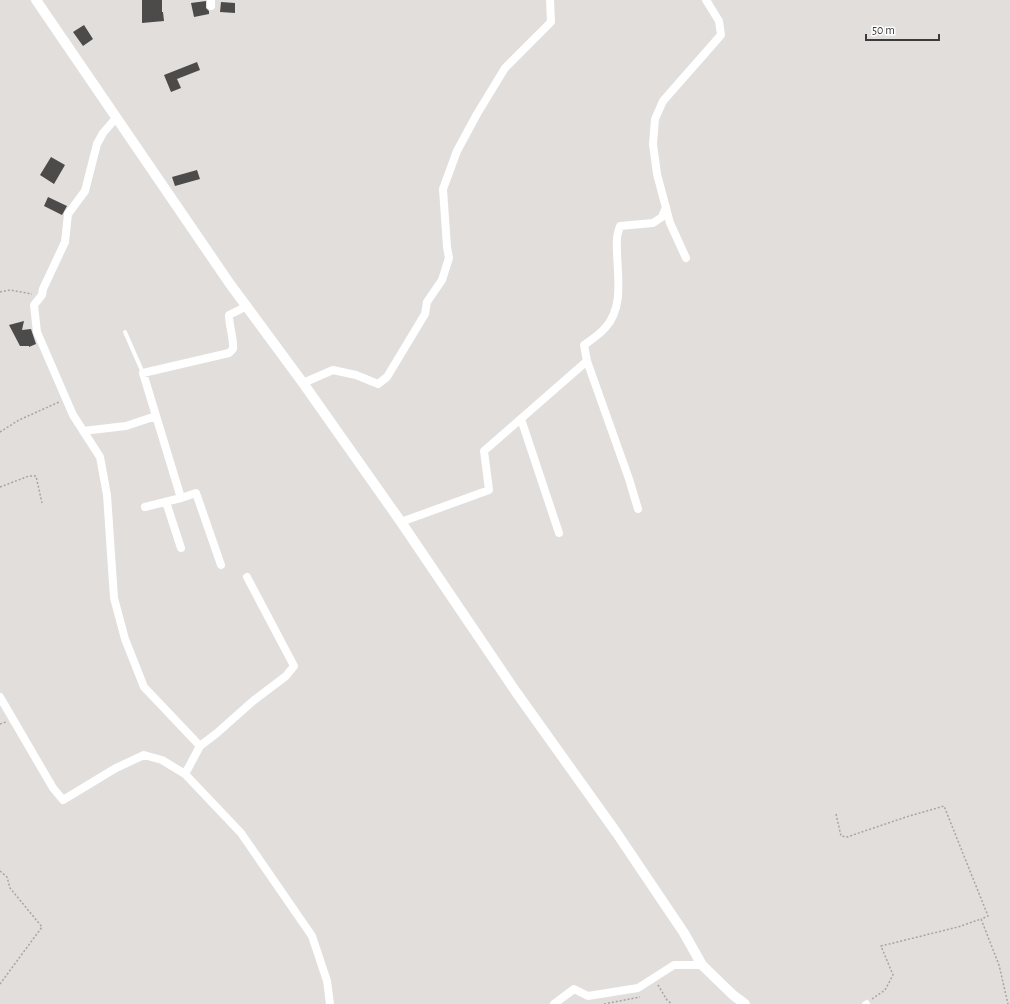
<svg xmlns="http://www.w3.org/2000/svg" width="1010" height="1004" font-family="'Alegreya Sans',sans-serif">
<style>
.building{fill:#4d4a4a}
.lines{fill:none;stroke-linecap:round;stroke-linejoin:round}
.path{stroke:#a7a4a3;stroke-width:1.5;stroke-dasharray:2 2;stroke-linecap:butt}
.service{stroke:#fff;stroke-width:4}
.minor{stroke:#fff;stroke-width:8}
.tertiary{stroke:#fff;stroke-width:10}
</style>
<rect width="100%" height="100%" fill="#e1dedc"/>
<!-- building -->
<path class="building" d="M 142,0 L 162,0 L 162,12 L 163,12 L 164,21 L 142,23 Z
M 206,1 L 206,8 L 209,11 L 209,14 L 194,17 L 191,3 Z
M 221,2 L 235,3 L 235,13 L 220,12 Z
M 84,25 L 93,39 L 83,46 L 73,32 Z
M 197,62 L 200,70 L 177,79 L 181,88 L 171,92 L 164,75 Z
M 51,157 L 65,165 L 54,184 L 40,175 Z
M 197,170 L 200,179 L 175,186 L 172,177 Z
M 48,197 L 67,206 L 62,215 L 44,206 Z
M 24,321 L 22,330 L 31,329 L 36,344 L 29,347 L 29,346 L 20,346 L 9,325 Z"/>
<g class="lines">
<!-- path -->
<path class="path" d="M 0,292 L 10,290 L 32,294
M 0,432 L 19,420 L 59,402
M 0,487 L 29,476 L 36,476 L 42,503
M 0,724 L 6,722
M 836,814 L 841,836 L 847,837 L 906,817 L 944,806 L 988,916 L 981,919
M 0,871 L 7,877 L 10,888 L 42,927 L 0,984
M 658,985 L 667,1000 L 672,1004
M 872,999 L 885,990 L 893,975 L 881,946 L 958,927 L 981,919 L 999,965 L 1008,1004
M 604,1004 L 640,997"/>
<!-- service -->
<path class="service" d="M 125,332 L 143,373
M 864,1004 L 867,1002 L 868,1004"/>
<!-- minor -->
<path class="minor" d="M 211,6 L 211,0
M 116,118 L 103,133 L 97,144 L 85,191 L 68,214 L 65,242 L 43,289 L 42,295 L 34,305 L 37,332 L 73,415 L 100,457 L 107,495 L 114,598 L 125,639 L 144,687 L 200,746
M 686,258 L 670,223 L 657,174 L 653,144 L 655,119 L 663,101 L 721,35 L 719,21 L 706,0
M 303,383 L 333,370 L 356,375 L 378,384 L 387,377 L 425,314 L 427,302 L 442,280 L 449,258 L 447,247 L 443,189 L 457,151 L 477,114 L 505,68 L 551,22 L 550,0
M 521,419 L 559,533
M 83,431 L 126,426 L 156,416
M 166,502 L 181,548
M 145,507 L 181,498
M 638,509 L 629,479 L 587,361 L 584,345 C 591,340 599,335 605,328 C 627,305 615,265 617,238 C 617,234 619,230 620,226 L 653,223 L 662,217 L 666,207
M 401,522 L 489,490 L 484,451 L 587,361
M 221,565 L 196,493 L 181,498 L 143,373 L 229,353 L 233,349 C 234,338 229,327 229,315 L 247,306
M 247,577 L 294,666 L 286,676 L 253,701 L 217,733 L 200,746 L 185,774 L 241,833 L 312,936 L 327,981 L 330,1004
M 0,697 L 53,788 L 63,800 L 116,768 L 144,755 L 162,760 L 185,774
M 554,1004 L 574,989 L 588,996 L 638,988 L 674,965 L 702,965"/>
<!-- tertiary -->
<path class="tertiary" d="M 36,0 L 230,284 L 303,383 L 401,522 L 516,692 L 616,832 L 684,933 L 702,965 L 733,995 L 745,1004"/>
</g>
<!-- scale -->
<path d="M866 34v6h73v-6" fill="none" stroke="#3c3a3a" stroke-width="2"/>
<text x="872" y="34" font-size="12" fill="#3c3a3a" stroke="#ffffff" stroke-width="3" paint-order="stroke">50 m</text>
</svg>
